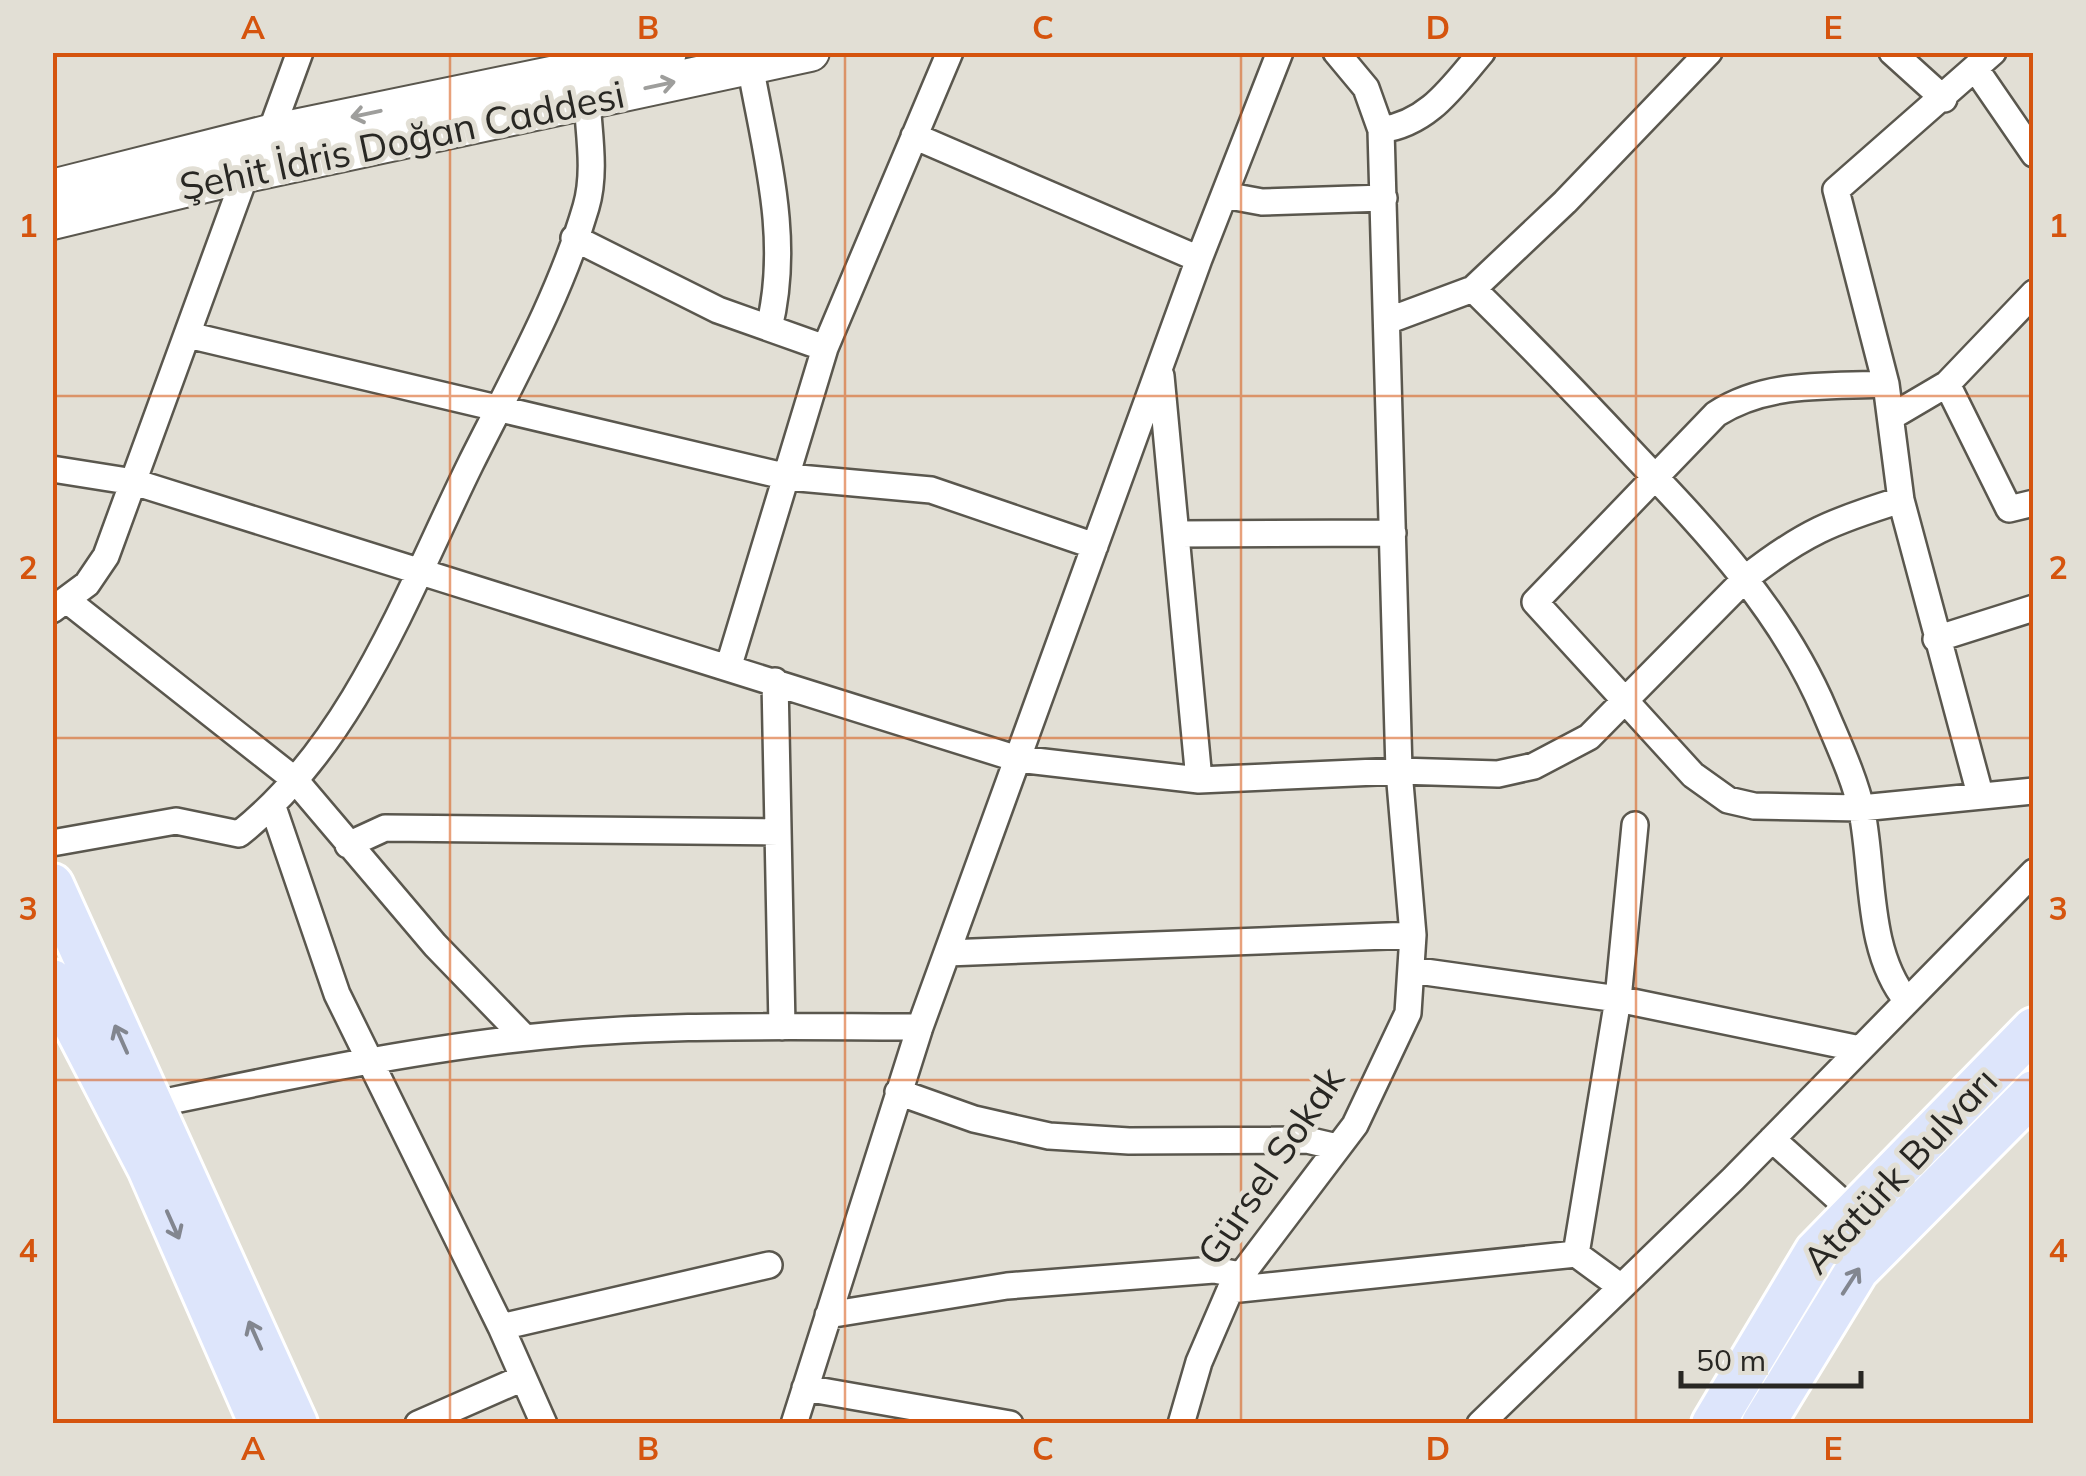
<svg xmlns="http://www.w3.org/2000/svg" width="2086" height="1476" font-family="Mulish,sans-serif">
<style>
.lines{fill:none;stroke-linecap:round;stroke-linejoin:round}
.minor-casing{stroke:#5a574e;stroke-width:30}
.secondary-casing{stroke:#5a574e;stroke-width:42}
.primary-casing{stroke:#fff;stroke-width:48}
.minor{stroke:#fff;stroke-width:25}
.secondary{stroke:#fff;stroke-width:38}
.primary{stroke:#dde5fb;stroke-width:42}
.oneway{stroke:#9e9e9c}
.oneway2{stroke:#82868f}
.grid{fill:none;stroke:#d5540e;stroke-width:2.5;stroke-opacity:0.55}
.labels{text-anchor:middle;stroke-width:10;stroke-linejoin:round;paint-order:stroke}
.street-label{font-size:38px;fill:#282723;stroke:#e2dfd5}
.neatline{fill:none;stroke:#d5540e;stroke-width:4}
.grid-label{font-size:32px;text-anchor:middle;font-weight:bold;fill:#d5540e}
</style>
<rect width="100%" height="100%" fill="#e2dfd5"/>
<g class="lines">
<!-- minor casing -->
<g class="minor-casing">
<path id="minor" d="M 1892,52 L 1944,99
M 750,65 C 766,154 791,239 769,328
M 1977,71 L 2034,154
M 1381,130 C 1429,123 1452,87 1482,52
M 914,136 L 1199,259
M 1224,195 L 1262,202 L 1384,198
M 574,238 L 718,310 L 825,348
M 1473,289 C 1529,344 1583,400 1637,458 C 1710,535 1783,612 1825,712 C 1838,743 1855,779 1862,812 C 1874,873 1866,951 1907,1001
M 1387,321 L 1473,289 L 1565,202 L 1709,52
M 188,335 L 788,477 L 931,490 L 1095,546
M 1161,376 L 1199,780
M 1886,384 C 1827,387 1767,381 1716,414 L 1535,602 L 1693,775 L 1728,800 L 1754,806 L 1861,808 L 2034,791
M 1947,384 L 2009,509 L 2034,503
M 1891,417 L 1947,384 L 2034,293
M 52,469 L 134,482 L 1018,759 L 1199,780 L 1399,771 L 1498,774 L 1534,766 L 1589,737 L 1746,578 C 1803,533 1833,521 1901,500
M 1178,534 L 1393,533
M 68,601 L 295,780 L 435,945 L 525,1038
M 52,610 L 87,584 L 106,556 L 246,173 L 270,134 L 300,52
M 1936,639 L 2034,608
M 729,665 L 825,348 L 950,52
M 775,681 L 782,1027
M 1980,794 L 1901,500 L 1886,384 L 1836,190 L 1993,52
M 273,807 L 337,994 L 501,1327 L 544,1424
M 52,843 L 176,821 L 239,834 C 354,743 408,591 471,463 C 512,381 560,296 586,207 C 596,173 589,135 587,100
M 348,845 L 385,828 L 778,832
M 947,953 L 1413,935
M 1411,970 L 1618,999 L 1860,1049
M 898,1092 L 974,1119 L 1049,1136 L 1129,1141 L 1307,1140 L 1337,1147
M 151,1105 C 275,1079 399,1052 525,1038 C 657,1023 788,1027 920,1027
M 1772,1139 L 1853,1212
M 1576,1254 L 1621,1287
M 1230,1290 L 1576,1254 L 1618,999 L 1635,825
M 828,1315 L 1007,1286 L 1214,1270 L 1241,1275
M 501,1327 L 769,1265
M 805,1388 L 1010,1424
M 418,1424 L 523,1378
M 794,1424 L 920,1027 L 1199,259 L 1280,52
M 1181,1424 L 1199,1362 L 1230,1290 L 1355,1125 L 1408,1013 L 1413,935 L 1399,771 L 1381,130 L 1366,88 L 1336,52
M 1480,1424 L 1733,1179 L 2034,872"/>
</g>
<!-- secondary casing -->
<g class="secondary-casing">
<path id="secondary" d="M 52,189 L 270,134 L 667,52
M 52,220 L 246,173 L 810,52"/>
</g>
<!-- primary casing -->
<g class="primary-casing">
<path id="primary" d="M 52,885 L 296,1424
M 52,981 L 149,1168 L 261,1424
M 1713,1424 L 1816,1252 L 2034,1029
M 1763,1424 L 1857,1270 L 2034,1092"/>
</g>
<!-- minor -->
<use href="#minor" class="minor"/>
<!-- secondary -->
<use href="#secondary" class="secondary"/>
<!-- primary -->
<use href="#primary" class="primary"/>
</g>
<!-- one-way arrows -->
<defs><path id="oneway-shaft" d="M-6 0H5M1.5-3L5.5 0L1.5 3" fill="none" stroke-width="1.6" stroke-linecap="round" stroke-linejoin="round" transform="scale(2.5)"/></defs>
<g class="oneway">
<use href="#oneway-shaft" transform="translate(660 85) rotate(-12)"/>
<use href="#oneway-shaft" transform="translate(366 114) rotate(168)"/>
</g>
<g class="oneway2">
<use href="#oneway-shaft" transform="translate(121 1039) rotate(-114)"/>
<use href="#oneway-shaft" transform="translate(173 1225) rotate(66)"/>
<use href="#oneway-shaft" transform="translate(1851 1281) rotate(-57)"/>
<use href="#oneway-shaft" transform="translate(255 1335) rotate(-114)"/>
</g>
<!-- grid -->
<path class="grid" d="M 450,52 L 450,1424M 845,52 L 845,1424M 1241,52 L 1241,1424M 1636,52 L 1636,1424M 52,396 L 2034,396M 52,738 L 2034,738M 52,1080 L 2034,1080"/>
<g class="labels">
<!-- street labels -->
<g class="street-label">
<text transform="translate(402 141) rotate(-12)" y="13">Şehit İdris Doğan Caddesi</text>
<text transform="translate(1271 1166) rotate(-56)" y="13">Gürsel Sokak</text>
<text transform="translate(1900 1171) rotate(-47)" y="13">Atatürk Bulvarı</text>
</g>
</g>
<!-- border -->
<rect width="2086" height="1476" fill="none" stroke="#e2dfd5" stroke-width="110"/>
<!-- scale -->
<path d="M1681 1371v15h180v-15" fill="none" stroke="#282723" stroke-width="5"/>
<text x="1696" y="1371" font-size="30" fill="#282723" stroke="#e2dfd5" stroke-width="8" paint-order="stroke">50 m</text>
<rect x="55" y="55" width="1976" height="1366" class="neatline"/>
<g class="grid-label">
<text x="253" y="39">A</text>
<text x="648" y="39">B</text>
<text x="1043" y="39">C</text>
<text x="1438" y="39">D</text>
<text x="1833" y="39">E</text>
<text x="28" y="237">1</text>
<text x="2058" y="237">1</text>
<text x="28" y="579">2</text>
<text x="2058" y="579">2</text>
<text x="28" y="920">3</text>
<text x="2058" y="920">3</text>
<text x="28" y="1262">4</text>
<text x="2058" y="1262">4</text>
<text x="253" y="1460">A</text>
<text x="648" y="1460">B</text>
<text x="1043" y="1460">C</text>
<text x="1438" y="1460">D</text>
<text x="1833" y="1460">E</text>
</g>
</svg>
